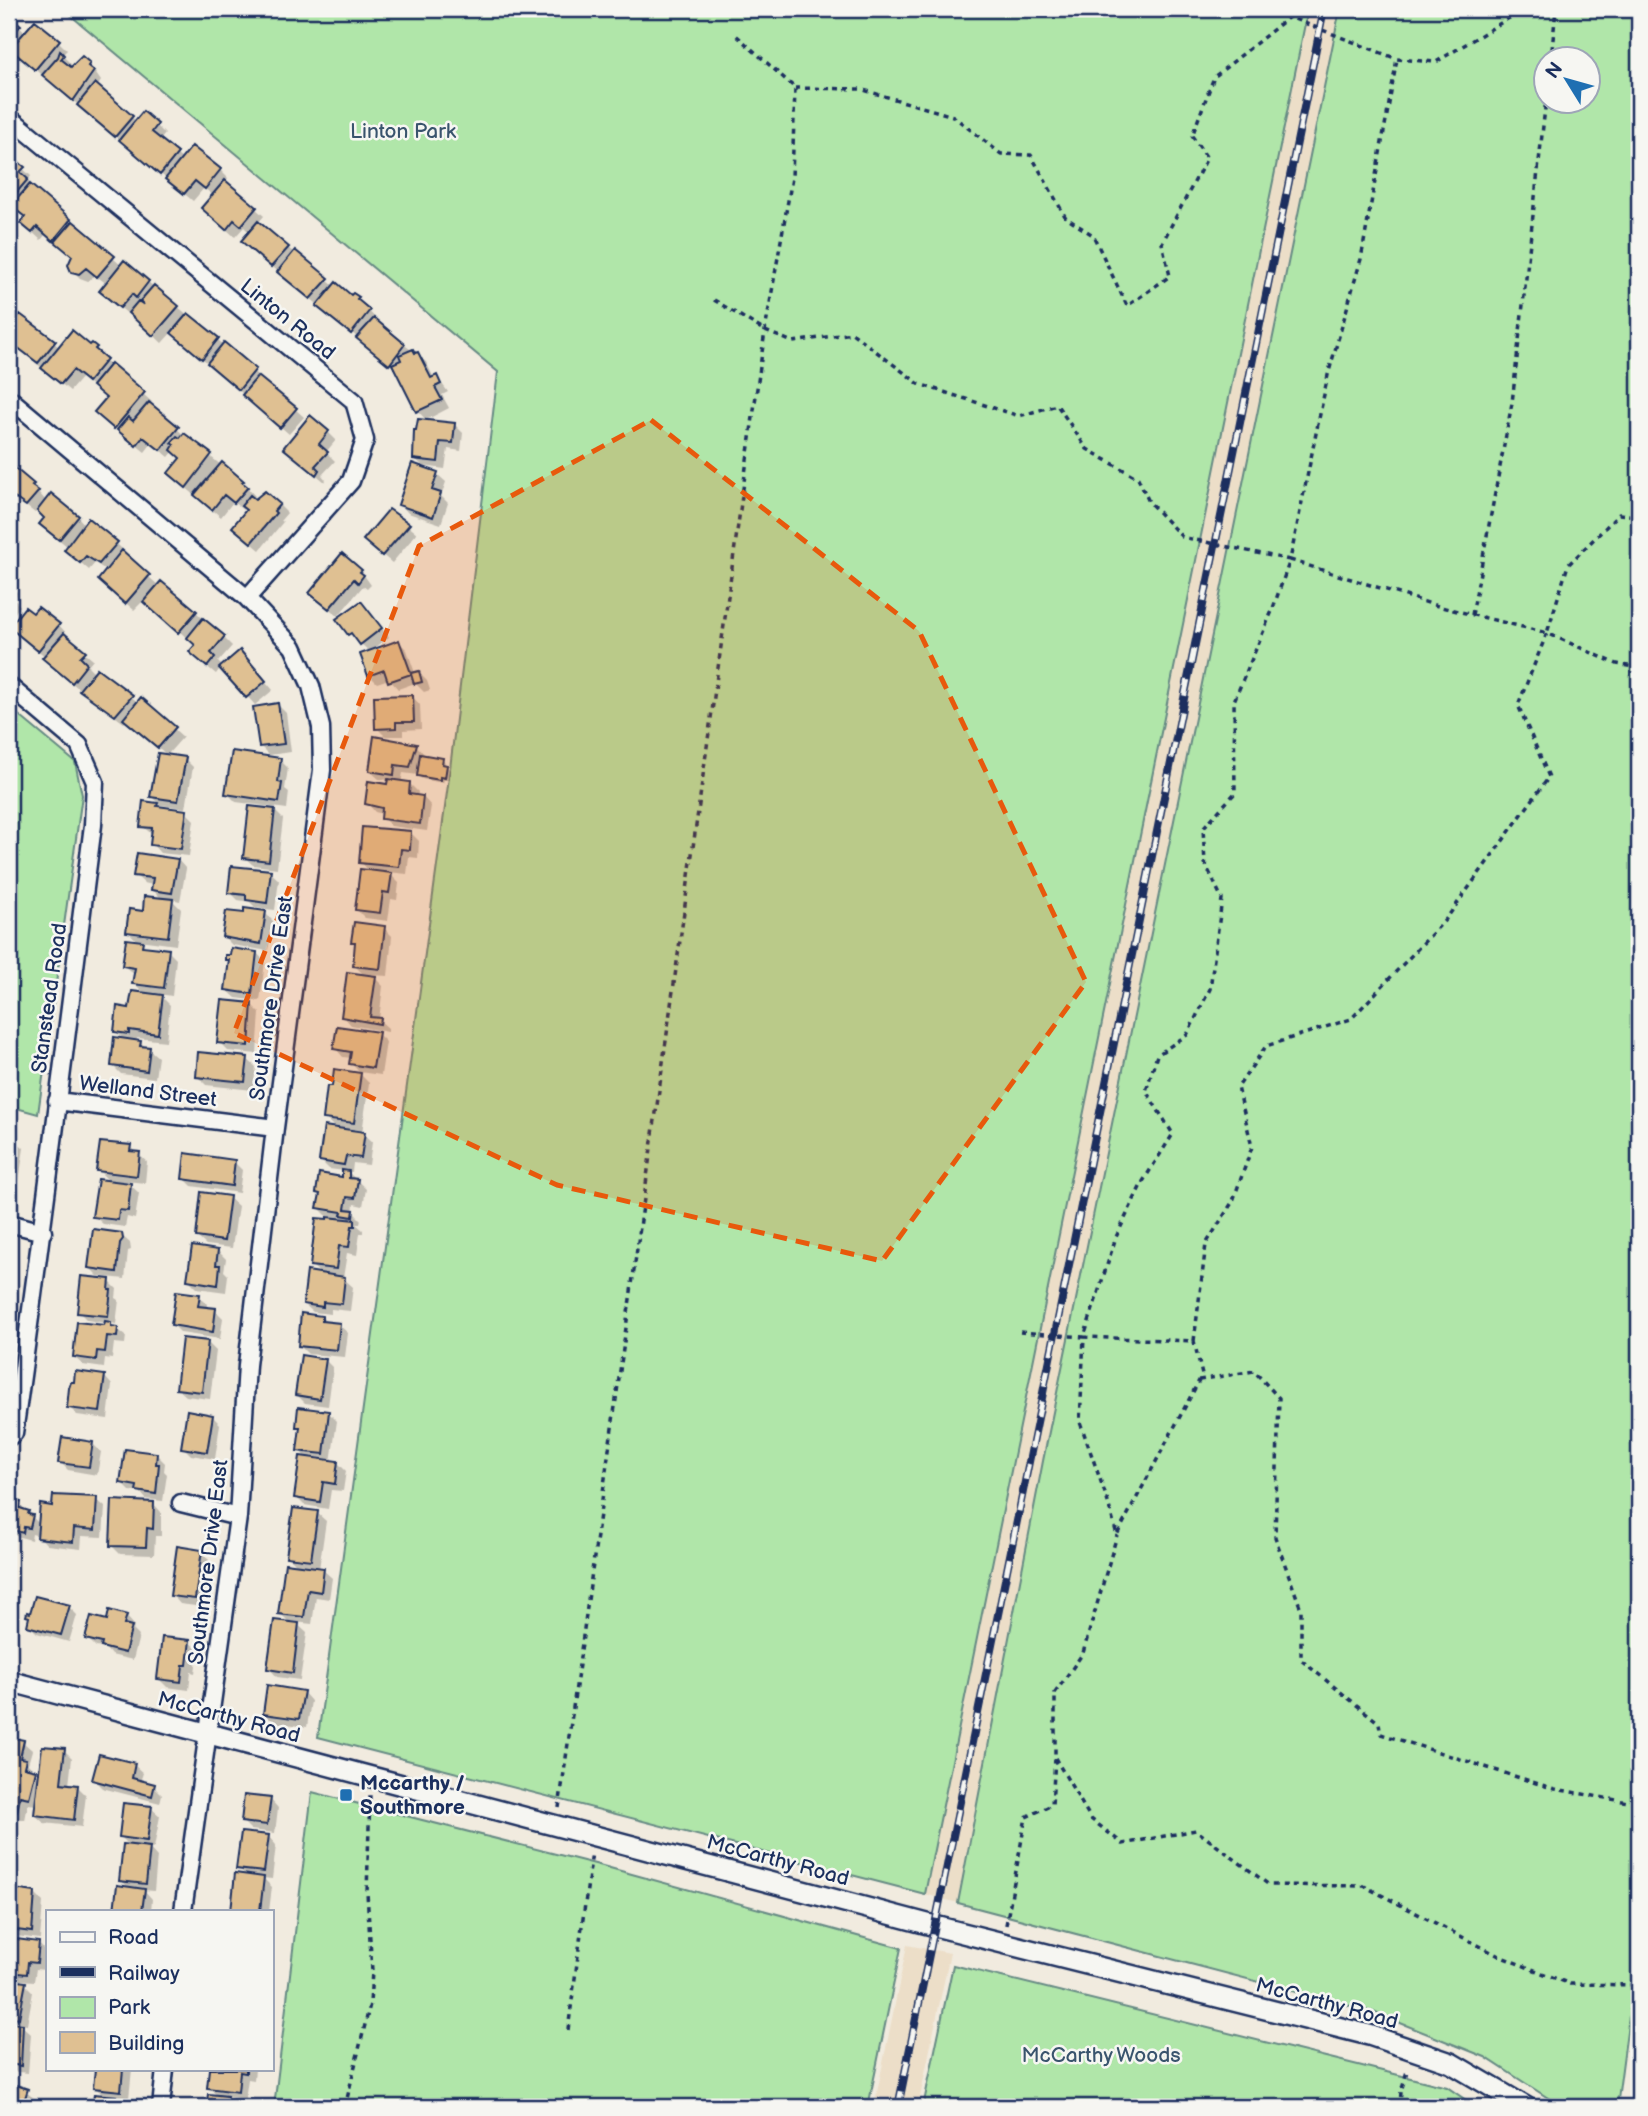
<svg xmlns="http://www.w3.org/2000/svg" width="1648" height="2116" font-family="'Balsamiq Sans',sans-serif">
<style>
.built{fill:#ecdec8}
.green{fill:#b0e6a9;stroke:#668a84;stroke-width:2;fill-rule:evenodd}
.shadow{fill:#0003}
.building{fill:#dfc092;stroke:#1b2f5e;stroke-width:2}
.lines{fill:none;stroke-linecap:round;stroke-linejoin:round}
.minor-casing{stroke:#1b2f5e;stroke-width:21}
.tertiary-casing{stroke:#1b2f5e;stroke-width:24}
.path{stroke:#1b2f5e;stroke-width:3.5;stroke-dasharray:5 5;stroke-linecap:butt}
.minor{stroke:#f6f6f2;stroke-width:16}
.tertiary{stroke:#f6f6f2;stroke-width:19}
.rail-casing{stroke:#1b2f5e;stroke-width:8}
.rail{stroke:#f6f6f2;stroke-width:5;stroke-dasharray:16;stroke-linecap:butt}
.marked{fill:#e8590c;fill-opacity:0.2;stroke:#e8590c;stroke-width:5;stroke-dasharray:14 9;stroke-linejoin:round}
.poi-dot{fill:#1f6fb2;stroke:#f6f6f2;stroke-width:2.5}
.labels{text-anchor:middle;stroke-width:5;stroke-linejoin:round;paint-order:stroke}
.park-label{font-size:21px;fill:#39546d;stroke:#f6f6f2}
.street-label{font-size:21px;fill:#1b2f5e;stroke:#f6f6f2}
.poi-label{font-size:21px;font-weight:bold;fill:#1b2f5e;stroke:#f6f6f2;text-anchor:start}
</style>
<rect width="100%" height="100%" fill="#f1ebdf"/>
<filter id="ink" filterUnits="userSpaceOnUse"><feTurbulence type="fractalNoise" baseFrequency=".0143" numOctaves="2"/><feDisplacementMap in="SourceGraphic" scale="14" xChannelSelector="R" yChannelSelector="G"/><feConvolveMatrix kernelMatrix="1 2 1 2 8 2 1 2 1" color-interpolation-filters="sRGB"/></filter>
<g filter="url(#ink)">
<!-- built -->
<path class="built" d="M 1308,9 L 1340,9 L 1043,1461 L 958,1903 L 925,1894 Z
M 907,1945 L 950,1953 L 918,2107 L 874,2107 Z"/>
<!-- green -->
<path class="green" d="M 63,9 L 1308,9 L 925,1894 L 318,1737 L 448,785 L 498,372 Z
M 1340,9 L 1639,9 L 1639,1939 L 1617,2107 L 1562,2107 L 1485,2057 L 1373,2012 L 958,1903 L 1043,1461 ZM 1546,60 L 1588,60 L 1588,102 L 1546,102 Z
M 9,707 L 75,762 L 82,795 L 38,1114 L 9,1106 Z
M 312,1792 L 599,1865 L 901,1948 L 868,2107 L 274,2107 Z
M 953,1965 L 1447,2087 L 1476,2107 L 923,2107 Z"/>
<!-- shadow -->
<path class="shadow" d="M 9,18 L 26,33 L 59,42 L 67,50 L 62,55 L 71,64 L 68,67 L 71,70 L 89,64 L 101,81 L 97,87 L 137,122 L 143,114 L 157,126 L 165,134 L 160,140 L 183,160 L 220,170 L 228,178 L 225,182 L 264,216 L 258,223 L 334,286 L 358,299 L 377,320 L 376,322 L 426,362 L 434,378 L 437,377 L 448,392 L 442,395 L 449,408 L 426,420 L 418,411 L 399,372 L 251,249 L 250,233 L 244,227 L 235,237 L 211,216 L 214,196 L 204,188 L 193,201 L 9,47 Z
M 12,159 L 31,176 L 28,181 L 34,190 L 122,266 L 125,263 L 218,340 L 295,409 L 304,417 L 289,434 L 172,332 L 162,343 L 131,313 L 129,315 L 110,299 L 107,284 L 95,275 L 88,281 L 80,278 L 71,269 L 74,257 L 46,234 L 41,240 L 31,231 L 27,218 L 17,202 L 9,195 L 9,163 Z
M 9,302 L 14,308 L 11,311 L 19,319 L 38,329 L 60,348 L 90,348 L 92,346 L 103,356 L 102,358 L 152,402 L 149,404 L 186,437 L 242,482 L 255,496 L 252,499 L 255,502 L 265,493 L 279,505 L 287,513 L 281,520 L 283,522 L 260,550 L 242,535 L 248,510 L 245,508 L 243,510 L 233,502 L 221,517 L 178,481 L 182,459 L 174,451 L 169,457 L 152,443 L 145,452 L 105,420 L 108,399 L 82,377 L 70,391 L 13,344 L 9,340 Z
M 455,425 L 463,433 L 461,451 L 448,449 L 445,469 L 423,466 L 414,458 Z
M 328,432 L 336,440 L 326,452 L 335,461 L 322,475 L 326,480 L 325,482 L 294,456 Z
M 9,459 L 13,464 L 11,467 L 32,485 L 47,502 L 78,517 L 85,525 L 116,543 L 125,552 L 123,554 L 159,586 L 196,612 L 224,638 L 232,646 L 218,662 L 223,667 L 248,661 L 273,690 L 255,705 L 221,667 L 216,674 L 199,660 L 196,646 L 144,600 L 134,610 L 108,588 L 107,571 L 95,563 L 89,570 L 66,550 L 68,547 L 50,532 L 46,518 L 38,510 L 35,513 L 9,493 Z
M 413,466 L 437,474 L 446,482 L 441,496 L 448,503 L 441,524 L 408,513 L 400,504 Z
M 389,511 L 417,533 L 392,563 L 374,548 Z
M 361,571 L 371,585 L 367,589 L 363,586 L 338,616 L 320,601 Z
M 9,584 L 18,593 L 14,599 L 20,606 L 9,620 Z
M 361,603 L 389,637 L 371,651 L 399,642 L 407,650 L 415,673 L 419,673 L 427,681 L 430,690 L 424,692 L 415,683 L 398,689 L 389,679 L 377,683 L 369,675 L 370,652 L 350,634 Z
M 33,615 L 59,625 L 67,634 L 65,636 L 93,660 L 88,666 L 95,673 L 98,670 L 139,703 L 141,699 L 183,737 L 167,755 L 127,720 L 124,723 L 90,698 L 53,667 L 46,657 L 19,635 Z
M 412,696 L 420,705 L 421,729 L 403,730 L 403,736 L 385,736 L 377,728 Z
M 278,705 L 286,713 L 291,752 L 269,755 L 261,747 Z
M 416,745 L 424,754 L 423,756 L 442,759 L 450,770 L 448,780 L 444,780 L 443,783 L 422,779 L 418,775 L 403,773 L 401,783 L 410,784 L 418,792 L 417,797 L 423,797 L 431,806 L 427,831 L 391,826 L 383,818 L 383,814 L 375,812 L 367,803 L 389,786 L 389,780 L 379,779 L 370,771 Z
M 185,759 L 193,767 L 186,808 L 160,805 L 151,796 Z
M 280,760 L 288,768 L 285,789 L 289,792 L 287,809 L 236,802 L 227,793 Z
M 157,804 L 161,809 L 185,811 L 194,820 L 189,856 L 160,853 L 152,844 L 153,835 L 142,826 Z
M 275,811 L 283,819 L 277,868 L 253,865 L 244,857 Z
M 411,833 L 419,841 L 418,858 L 409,857 L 407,874 L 388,872 L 399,883 L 397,900 L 391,899 L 388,921 L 365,918 L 357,910 L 371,873 L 361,862 Z
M 178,860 L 186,869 L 180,901 L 171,899 L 181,909 L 176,945 L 139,940 L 147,948 L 168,951 L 176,959 L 172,996 L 159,994 L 170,1005 L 166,1041 L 137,1038 L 136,1042 L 140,1042 L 158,1057 L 155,1078 L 121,1074 L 113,1066 L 125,1040 L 116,1032 L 131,1010 L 146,995 L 134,983 L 135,975 L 124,966 L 139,943 L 128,931 L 144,913 L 163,900 L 153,890 L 153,885 L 144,883 L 135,875 Z
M 270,872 L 279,880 L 275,910 L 256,908 L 250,902 L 238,900 L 230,892 Z
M 265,913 L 273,921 L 268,951 L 232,945 L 224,937 L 245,915 Z
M 384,928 L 392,936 L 388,976 L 372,975 L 383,986 L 379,1020 L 388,1028 L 388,1032 L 351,1025 L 343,1016 L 365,976 L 354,965 L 357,945 L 353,941 Z
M 257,953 L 265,962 L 260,1001 L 236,998 L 227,990 L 231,963 L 226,959 Z
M 252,1005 L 260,1013 L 257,1054 L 228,1051 L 219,1042 Z
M 378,1034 L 386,1042 L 381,1075 L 359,1072 L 351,1063 L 351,1058 L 343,1057 L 335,1048 Z
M 247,1059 L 256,1067 L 253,1090 L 206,1085 L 198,1077 Z
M 360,1074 L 369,1083 L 362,1133 L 372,1142 L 369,1165 L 353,1163 L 352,1172 L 347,1171 L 366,1189 L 363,1206 L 354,1204 L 353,1212 L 361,1220 L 360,1224 L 356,1224 L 363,1230 L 363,1233 L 360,1233 L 357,1255 L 347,1253 L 343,1278 L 353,1287 L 350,1311 L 331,1309 L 331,1314 L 313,1312 L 304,1304 L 322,1275 L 312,1266 L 346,1219 L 327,1216 L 319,1208 L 321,1196 L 318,1193 L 343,1179 L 344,1171 L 329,1169 L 321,1161 L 336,1129 L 325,1118 Z
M 9,1139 L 15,1140 L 24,1148 L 19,1181 L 9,1180 Z
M 130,1147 L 147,1162 L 145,1183 L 126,1181 L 139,1193 L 135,1219 L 127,1217 L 125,1227 L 103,1224 L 94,1216 L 110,1182 L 98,1170 Z
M 234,1162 L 242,1170 L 239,1193 L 192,1186 L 184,1178 Z
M 229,1198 L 238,1206 L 232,1248 L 206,1245 L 197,1237 Z
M 121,1235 L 130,1243 L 131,1250 L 128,1251 L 125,1279 L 98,1276 L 89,1267 Z
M 218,1251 L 226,1259 L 224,1271 L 228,1275 L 226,1292 L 197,1288 L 189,1280 Z
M 107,1279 L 117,1289 L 116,1298 L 119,1300 L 116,1324 L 110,1323 L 126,1336 L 125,1344 L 114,1343 L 112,1359 L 105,1358 L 104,1368 L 83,1365 L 74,1357 L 106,1327 L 106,1323 L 87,1320 L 79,1312 Z
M 199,1296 L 207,1304 L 206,1309 L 215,1310 L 223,1318 L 220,1339 L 181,1333 L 173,1325 Z
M 322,1317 L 327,1323 L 339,1325 L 348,1333 L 345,1357 L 308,1354 L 299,1345 Z
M 207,1342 L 216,1351 L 210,1399 L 186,1396 L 177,1388 Z
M 325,1360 L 333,1368 L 328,1406 L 305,1403 L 297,1395 Z
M 104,1376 L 112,1385 L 108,1419 L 77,1415 L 69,1407 Z
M 329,1413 L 337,1421 L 331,1462 L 338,1463 L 346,1471 L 343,1491 L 331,1490 L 328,1509 L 304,1505 L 296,1497 L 307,1459 L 299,1450 L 301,1430 L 298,1426 Z
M 212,1416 L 220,1424 L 215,1459 L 191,1455 L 183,1447 Z
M 92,1443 L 101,1452 L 97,1475 L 68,1470 L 60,1462 Z
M 157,1455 L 165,1463 L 164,1471 L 167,1474 L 163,1501 L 146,1499 L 140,1492 L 130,1491 L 122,1483 Z
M 96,1499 L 105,1507 L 103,1537 L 82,1536 L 81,1549 L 47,1545 L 39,1536 L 32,1534 L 31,1540 L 9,1534 L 9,1501 L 20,1504 L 40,1525 L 54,1508 Z
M 153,1503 L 161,1512 L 161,1536 L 155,1536 L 154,1555 L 120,1554 L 112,1546 Z
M 317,1513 L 326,1521 L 319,1569 L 323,1570 L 332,1578 L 329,1599 L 316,1597 L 312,1624 L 295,1622 L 307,1633 L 300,1680 L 277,1677 L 269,1668 L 291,1624 L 280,1613 L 298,1566 L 288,1556 Z
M 201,1552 L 209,1560 L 203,1607 L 180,1604 L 172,1595 Z
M 69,1607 L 77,1615 L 69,1642 L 37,1633 L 29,1625 Z
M 9,1608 L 15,1615 L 10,1636 L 9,1636 Z
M 126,1616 L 134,1625 L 133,1630 L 139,1636 L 133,1660 L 111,1655 L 106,1649 L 96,1647 L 87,1638 L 108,1622 Z
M 189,1642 L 198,1650 L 195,1673 L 191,1672 L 189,1690 L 167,1687 L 159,1679 Z
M 303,1692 L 311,1701 L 307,1727 L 273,1722 L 264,1713 Z
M 9,1738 L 23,1742 L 32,1750 L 28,1764 L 40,1777 L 64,1750 L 72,1758 L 69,1785 L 77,1786 L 86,1795 L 82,1827 L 44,1823 L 35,1815 L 37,1805 L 28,1804 L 25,1820 L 9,1816 Z
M 134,1765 L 143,1773 L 140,1782 L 154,1786 L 162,1794 L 160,1803 L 102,1788 L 94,1780 Z
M 270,1799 L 278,1808 L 275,1833 L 251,1830 L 242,1821 Z
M 151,1808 L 160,1816 L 154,1848 L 148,1847 L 157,1857 L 154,1891 L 144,1890 L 152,1899 L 151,1911 L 116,1911 L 119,1887 L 129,1888 L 121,1880 L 130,1846 L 121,1837 Z
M 268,1836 L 276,1845 L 272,1879 L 263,1878 L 272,1887 L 269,1911 L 232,1911 L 237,1875 L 247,1876 L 238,1868 Z
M 34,1893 L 43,1902 L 40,1939 L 16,1936 L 9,1929 L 12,1899 Z
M 9,1940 L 38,1943 L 46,1952 L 44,1970 L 36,1969 L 34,1981 L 21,1980 L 33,1992 L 27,2025 L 20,2024 L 31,2034 L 28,2073 L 9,2071 L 9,1981 L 15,1982 L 9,1976 Z
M 97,2069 L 132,2069 L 129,2098 L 114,2097 L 123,2107 L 77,2107 L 77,2103 L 95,2104 L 104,2096 L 95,2087 Z
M 211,2069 L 255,2069 L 254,2080 L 248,2079 L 245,2099 L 224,2096 L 234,2107 L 208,2107 L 209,2096 L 218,2097 L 209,2087 Z
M 9,2079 L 35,2099 L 32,2107 L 9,2107 Z"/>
<!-- building -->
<path class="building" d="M 9,15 L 21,25 L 9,39 Z
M 35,20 L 60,40 L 35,70 L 10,49 Z
M 60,51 L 64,55 L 61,59 L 71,67 L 82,56 L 90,63 L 88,66 L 94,71 L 73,101 L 42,75 L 58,57 Z
M 95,83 L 133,116 L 115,137 L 77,105 Z
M 143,111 L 158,124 L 152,132 L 178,153 L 160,175 L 119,140 Z
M 192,146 L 221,169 L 205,189 L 195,181 L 184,194 L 165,179 Z
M 12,157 L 25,167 L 20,172 L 28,179 L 12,198 L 9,195 L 9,160 Z
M 225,180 L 257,207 L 241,226 L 234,220 L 226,230 L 201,208 Z
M 30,184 L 71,219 L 53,241 L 37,227 L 32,233 L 20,223 L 25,217 L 11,206 Z
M 73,221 L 115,256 L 97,277 L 86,268 L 79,274 L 71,272 L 68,265 L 72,256 L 55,242 Z
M 258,221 L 289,247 L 271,267 L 241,241 Z
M 295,250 L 329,278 L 310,299 L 277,272 Z
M 124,260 L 149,281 L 136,298 L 132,294 L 120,308 L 99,291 Z
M 336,282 L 351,295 L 353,293 L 359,297 L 357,299 L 370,310 L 351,334 L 316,306 Z
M 154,285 L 179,306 L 153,336 L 128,313 L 138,301 L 144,305 L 140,301 Z
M 188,313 L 219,338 L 202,359 L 171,333 Z
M 20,314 L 56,341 L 38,363 L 9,341 L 9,329 Z
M 374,318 L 405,344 L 389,365 L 356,338 Z
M 72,330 L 90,345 L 92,343 L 97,347 L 95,349 L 107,359 L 88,382 L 73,370 L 61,384 L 41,368 Z
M 224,342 L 256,369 L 239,390 L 207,363 Z
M 413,349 L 415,353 L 418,352 L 431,378 L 437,375 L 441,384 L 435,387 L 442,400 L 416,412 L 392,364 L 401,360 L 399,355 Z
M 111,363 L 145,392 L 114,429 L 94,412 L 106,398 L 92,386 Z
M 258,376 L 297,408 L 280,428 L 242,395 Z
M 149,402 L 179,427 L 160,450 L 143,437 L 136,446 L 117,430 L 128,417 L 133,421 Z
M 310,415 L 329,431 L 319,444 L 328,452 L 315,466 L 319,470 L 316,475 L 283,448 Z
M 418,419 L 455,423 L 453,443 L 440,442 L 438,462 L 413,459 L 414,430 L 416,430 Z
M 184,433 L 212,454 L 186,488 L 168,473 L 180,458 L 171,450 L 174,445 L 171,443 L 177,436 L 180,438 Z
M 222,462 L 244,481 L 242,482 L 248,487 L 234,503 L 224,495 L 212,510 L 194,495 Z
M 9,463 L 34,484 L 32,486 L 39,491 L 26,506 L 9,494 Z
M 412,463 L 438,472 L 432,490 L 441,493 L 433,517 L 398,505 Z
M 265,491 L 280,504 L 274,511 L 276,513 L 251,543 L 232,527 L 246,510 L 241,506 L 250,495 L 255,499 Z
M 51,493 L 79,516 L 59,540 L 39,524 L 44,518 L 37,511 Z
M 389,509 L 410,524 L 382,556 L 363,540 Z
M 88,518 L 118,542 L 99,564 L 86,556 L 80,563 L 64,550 Z
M 122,550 L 150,575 L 125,604 L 98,580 Z
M 342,553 L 362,570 L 360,572 L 364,575 L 358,583 L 354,579 L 329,609 L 309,593 Z
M 161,581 L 197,611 L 178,633 L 143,602 Z
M 361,601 L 382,628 L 360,645 L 351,633 L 348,635 L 336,619 Z
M 25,607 L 33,613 L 38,607 L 60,624 L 38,651 L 9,627 Z
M 203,618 L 225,636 L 211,653 L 215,657 L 207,667 L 189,652 L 195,645 L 187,638 Z
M 64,633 L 86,651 L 80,657 L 87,664 L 72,683 L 42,658 Z
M 399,640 L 411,673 L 419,671 L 422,682 L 414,684 L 411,674 L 388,682 L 384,670 L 368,676 L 360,654 Z
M 240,650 L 266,681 L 246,698 L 219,668 Z
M 97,668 L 133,695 L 115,716 L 79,690 Z
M 413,695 L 414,722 L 396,722 L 396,728 L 375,729 L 374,696 Z
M 141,697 L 176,727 L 158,748 L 123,719 Z
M 278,703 L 284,744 L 259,747 L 253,707 Z
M 374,736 L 417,744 L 410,767 L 395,765 L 394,775 L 369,771 Z
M 232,751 L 281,758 L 278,782 L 282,783 L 279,802 L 225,794 Z
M 158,753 L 186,757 L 178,801 L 150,797 Z
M 420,754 L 443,758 L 442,764 L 447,765 L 445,778 L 440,777 L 440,780 L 417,776 Z
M 388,779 L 410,782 L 409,794 L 423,796 L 420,824 L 381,819 L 382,808 L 365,804 L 368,781 L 387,784 Z
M 143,801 L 158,803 L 157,806 L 187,810 L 181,849 L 150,845 L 152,828 L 140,827 Z
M 249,806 L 275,809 L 269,861 L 243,858 Z
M 362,827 L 411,831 L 410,850 L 401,849 L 399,867 L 359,863 Z
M 137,853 L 178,859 L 172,893 L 151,890 L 153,878 L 133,876 Z
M 231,866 L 271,870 L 267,903 L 246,900 L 246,895 L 228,893 Z
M 360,869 L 392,873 L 389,893 L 383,892 L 380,913 L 355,910 Z
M 144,896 L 173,899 L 168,937 L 126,932 L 129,909 L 143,911 Z
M 244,908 L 266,911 L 261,944 L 222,937 L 226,911 L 244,913 Z
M 354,922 L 385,926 L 380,969 L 353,966 L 355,942 L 351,942 Z
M 126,939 L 143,941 L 142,946 L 169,949 L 164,988 L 132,984 L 135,968 L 122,966 Z
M 231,948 L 257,952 L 252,994 L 225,990 L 229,960 L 225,960 L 225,955 L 230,955 Z
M 347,972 L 376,976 L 370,1017 L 381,1018 L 380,1024 L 341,1017 Z
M 132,991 L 163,995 L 158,1034 L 129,1030 L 129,1034 L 114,1032 L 117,1006 L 129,1008 Z
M 222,1000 L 252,1003 L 249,1046 L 217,1043 Z
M 337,1026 L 379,1032 L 373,1068 L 349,1064 L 351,1052 L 333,1049 Z
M 114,1037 L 141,1041 L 140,1046 L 150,1047 L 147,1071 L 111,1066 Z
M 198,1052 L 248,1057 L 245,1082 L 196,1077 Z
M 334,1069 L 361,1073 L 354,1123 L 323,1119 L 327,1086 L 332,1086 Z
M 324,1126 L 365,1132 L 361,1158 L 346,1156 L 344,1165 L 319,1161 Z
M 9,1137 L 16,1138 L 12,1174 L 9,1174 Z
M 100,1142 L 131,1145 L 130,1151 L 140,1152 L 137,1176 L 96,1171 Z
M 185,1153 L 235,1160 L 232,1186 L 182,1179 Z
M 342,1170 L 349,1171 L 349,1178 L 358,1179 L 355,1198 L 347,1197 L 345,1209 L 354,1210 L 353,1217 L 341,1215 L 342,1212 L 317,1208 L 320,1194 L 316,1193 L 319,1173 L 342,1177 Z
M 98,1179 L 131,1183 L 128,1211 L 119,1210 L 118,1220 L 92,1217 Z
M 201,1192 L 230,1196 L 224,1241 L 196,1237 Z
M 327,1217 L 355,1220 L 355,1226 L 352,1226 L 349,1247 L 339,1246 L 336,1269 L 310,1266 L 316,1218 L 327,1219 Z
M 93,1229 L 122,1233 L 123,1239 L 120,1243 L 117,1272 L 88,1268 Z
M 192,1246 L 218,1250 L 216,1265 L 220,1265 L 218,1285 L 187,1280 Z
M 307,1271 L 345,1277 L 342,1304 L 323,1302 L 323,1307 L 303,1304 Z
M 81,1276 L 110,1279 L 109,1290 L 111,1290 L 108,1316 L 77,1313 Z
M 176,1291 L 200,1294 L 198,1306 L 216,1308 L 213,1332 L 171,1325 Z
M 301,1313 L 322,1316 L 322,1321 L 340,1323 L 337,1350 L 298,1346 Z
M 105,1321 L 111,1322 L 111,1326 L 118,1327 L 117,1337 L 107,1336 L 105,1352 L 97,1351 L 96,1360 L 73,1357 L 77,1322 L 104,1325 Z
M 182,1338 L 208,1341 L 202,1392 L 176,1389 Z
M 301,1355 L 326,1359 L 320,1399 L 295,1395 Z
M 75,1371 L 105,1375 L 100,1412 L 67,1408 L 69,1388 L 71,1382 L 74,1382 Z
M 298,1407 L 329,1411 L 324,1454 L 297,1451 L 300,1427 L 296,1427 Z
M 187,1410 L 213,1415 L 207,1452 L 181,1448 Z
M 62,1437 L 93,1442 L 89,1467 L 58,1463 Z
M 125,1449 L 157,1453 L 156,1464 L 159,1464 L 156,1494 L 136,1491 L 137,1486 L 120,1483 Z
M 300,1456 L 338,1461 L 335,1484 L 323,1482 L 320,1502 L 294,1498 Z
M 53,1495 L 97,1497 L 95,1530 L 74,1528 L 73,1542 L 37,1538 L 40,1504 L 52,1506 Z
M 9,1499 L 21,1502 L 20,1508 L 29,1511 L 28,1514 L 33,1515 L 30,1528 L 24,1527 L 23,1533 L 9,1529 Z
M 112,1500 L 154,1502 L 153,1529 L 147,1528 L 146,1547 L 110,1546 Z
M 293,1508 L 318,1511 L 311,1560 L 286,1557 Z
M 177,1546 L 202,1550 L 195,1599 L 170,1596 Z
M 285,1563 L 324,1568 L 321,1592 L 308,1590 L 304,1617 L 278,1614 Z
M 35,1596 L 70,1605 L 61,1635 L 27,1626 L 29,1617 L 26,1616 L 27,1612 L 30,1613 Z
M 109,1610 L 127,1615 L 124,1624 L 132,1626 L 125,1653 L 101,1647 L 102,1643 L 85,1639 L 91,1616 L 107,1620 Z
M 274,1620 L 299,1623 L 293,1673 L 267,1669 Z
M 162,1637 L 190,1640 L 187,1665 L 183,1665 L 181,1682 L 157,1679 Z
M 267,1685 L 304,1691 L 299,1719 L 263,1714 Z
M 9,1737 L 24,1740 L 20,1758 L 26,1759 L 24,1767 L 36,1770 L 29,1798 L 20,1796 L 17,1812 L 9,1810 Z
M 42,1746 L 65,1748 L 61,1783 L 78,1785 L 74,1820 L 34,1815 Z
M 99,1754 L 135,1763 L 132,1778 L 155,1784 L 152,1796 L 92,1780 Z
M 244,1795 L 271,1798 L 267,1825 L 241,1822 Z
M 123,1803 L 152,1806 L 147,1841 L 119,1837 Z
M 241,1832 L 269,1835 L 264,1872 L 236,1869 Z
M 123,1844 L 150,1847 L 146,1884 L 119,1881 Z
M 235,1873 L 264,1877 L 260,1911 L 231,1911 Z
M 117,1885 L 145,1889 L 142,1911 L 114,1911 Z
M 14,1889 L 35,1892 L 32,1932 L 9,1929 L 10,1897 L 13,1897 Z
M 9,1938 L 39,1942 L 37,1963 L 28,1962 L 27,1974 L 9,1972 Z
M 9,1980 L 26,1982 L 19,2018 L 9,2016 Z
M 9,2023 L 23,2024 L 21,2066 L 9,2064 Z
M 95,2069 L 123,2069 L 121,2091 L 93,2088 Z
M 209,2069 L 246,2069 L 246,2073 L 240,2072 L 238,2092 L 207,2088 Z
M 9,2077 L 11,2078 L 10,2083 L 28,2089 L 22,2107 L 9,2107 Z
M 94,2094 L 116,2096 L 114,2107 L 75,2107 L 75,2101 L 93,2102 Z
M 208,2094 L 227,2096 L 226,2105 L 243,2107 L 206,2107 Z"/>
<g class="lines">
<!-- minor casing -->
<g class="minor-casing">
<path id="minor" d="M 9,117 L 354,401 L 365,440 L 351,481 L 247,598
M 9,398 L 247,598 L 293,647 L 311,686 L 321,727 L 322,770 L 275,1128 L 247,1365 L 238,1517 L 183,1911
M 9,686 L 79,745 L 95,782 L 93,825 C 67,1028 43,1231 14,1433 L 9,1437
M 57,1101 L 275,1128
M 9,1223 L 43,1232
M 181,1503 L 238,1517
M 161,2107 L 165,2069"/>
</g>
<!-- tertiary casing -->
<g class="tertiary-casing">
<path id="tertiary" d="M 9,1681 L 935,1926 L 1369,2035 L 1451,2063 L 1526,2107"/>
</g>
<!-- path -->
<path class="path" d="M 1551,60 L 1556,9
M 795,88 L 860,89 L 953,116 L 1001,154 L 1031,155 L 1066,218 L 1093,235 L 1127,306 L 1170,276 L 1162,243 L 1207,158 L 1192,136 L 1214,77 L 1289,17 L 1397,59 L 1436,62 L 1524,9
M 714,300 L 765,331 L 793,342 L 852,333 L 919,384 L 1019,416 L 1057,405 L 1087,449 L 1138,478 L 1149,502 L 1182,537 L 1290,560 L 1328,375 L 1361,259 L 1397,59
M 1472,615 L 1512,403 L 1546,99
M 1020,1332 L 1084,1337 L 1080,1422 L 1107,1499 L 1117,1535 L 1202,1375 L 1194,1341 L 1084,1337 L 1116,1237 L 1142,1183 L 1173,1134 L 1146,1091 L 1157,1055 L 1187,1035 L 1210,989 L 1222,899 L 1205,863 L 1203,828 L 1235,793 L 1234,701 L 1272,611 L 1290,560 L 1441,607 L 1547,633 L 1568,565 L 1619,514 L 1639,516
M 1194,1341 L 1206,1244 L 1233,1201 L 1252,1147 L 1238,1087 L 1266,1046 L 1351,1019 L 1446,919 L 1549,777 L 1518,705 L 1547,633 L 1617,664 L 1639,668
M 1199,1380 L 1254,1371 L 1279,1398 L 1275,1537 L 1301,1609 L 1301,1660 L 1379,1723 L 1381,1734 L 1555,1789 L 1639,1804
M 1055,1758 L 1091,1819 L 1123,1844 L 1196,1830 L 1269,1885 L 1364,1886 L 1499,1956 L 1570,1984 L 1639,1985
M 559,1808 L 765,331 L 792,178 L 795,88 L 736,35
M 1006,1925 L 1026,1817 L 1052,1805 L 1055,1758 L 1055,1693 L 1083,1653 L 1117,1535
M 568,2030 L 592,1852
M 345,2107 L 370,2004 L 372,1971 L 367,1893 L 370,1794
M 1400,2107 L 1401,2091 L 1408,2068
M 1633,2107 L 1637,2099 L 1639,2078"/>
<!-- minor -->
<use href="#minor" class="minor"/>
<!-- tertiary -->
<use href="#tertiary" class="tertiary"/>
<!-- rail casing -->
<g class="rail-casing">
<path id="rail" d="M 898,2107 L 1324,9"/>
</g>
<!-- rail -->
<use href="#rail" class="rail"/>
</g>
</g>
<!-- marked area -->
<path class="marked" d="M 651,420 L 919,631 L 1086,982 L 882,1261 L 557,1185 L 234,1033 L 419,546 Z"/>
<!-- markers -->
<rect class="poi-dot" x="339" y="1788" width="14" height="14" rx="3.5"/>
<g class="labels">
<!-- park labels -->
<g class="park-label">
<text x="403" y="138">Linton Park</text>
<text x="1101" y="2062">McCarthy Woods</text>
</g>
<!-- street labels -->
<g class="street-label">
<text transform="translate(288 319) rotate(39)" y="7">Linton Road</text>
<text transform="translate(49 998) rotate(-82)" y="7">Stanstead Road</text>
<text transform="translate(271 998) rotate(-82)" y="7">Southmore Drive East</text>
<text transform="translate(148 1091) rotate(7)" y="7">Welland Street</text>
<text transform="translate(208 1562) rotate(-83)" y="7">Southmore Drive East</text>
<text transform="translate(229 1717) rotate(15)" y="7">McCarthy Road</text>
<text transform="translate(778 1860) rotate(15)" y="7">McCarthy Road</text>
<text transform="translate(1327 2003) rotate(15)" y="7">McCarthy Road</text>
</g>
<!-- poi labels -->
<g class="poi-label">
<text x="360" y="1790">Mccarthy /<tspan x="360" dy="24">Southmore</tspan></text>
</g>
</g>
<!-- margin -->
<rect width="1648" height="2116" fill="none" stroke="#f6f6f2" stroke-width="35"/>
<rect x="18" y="18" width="1613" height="2081" fill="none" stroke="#1b2f5e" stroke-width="2.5" filter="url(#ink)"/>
<!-- legend -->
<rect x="46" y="1910" width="228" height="161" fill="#f6f6f2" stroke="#9ea6b7" stroke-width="2"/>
<rect x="60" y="1932" width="35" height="10" fill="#f6f6f2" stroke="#9ea6b7" stroke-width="2"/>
<text x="108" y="1944" font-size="21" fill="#1b2f5e">Road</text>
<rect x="60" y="1967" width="35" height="10" fill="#1b2f5e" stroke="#9ea6b7" stroke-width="2"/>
<text x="108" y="1980" font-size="21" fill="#1b2f5e">Railway</text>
<rect x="60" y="1997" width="35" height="21" fill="#b0e6a9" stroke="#9ea6b7" stroke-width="2"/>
<text x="108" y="2014" font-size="21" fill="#1b2f5e">Park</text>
<rect x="60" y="2032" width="35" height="21" fill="#dfc092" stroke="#9ea6b7" stroke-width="2"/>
<text x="108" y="2050" font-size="21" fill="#1b2f5e">Building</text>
<!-- north arrow -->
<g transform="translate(1567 80) rotate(307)"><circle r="33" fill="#f6f6f2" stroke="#9ea6b7" stroke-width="2"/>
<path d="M0-5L12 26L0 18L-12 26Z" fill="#1f6fb2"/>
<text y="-10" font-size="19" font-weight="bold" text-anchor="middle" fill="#1b2f5e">N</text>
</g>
</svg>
